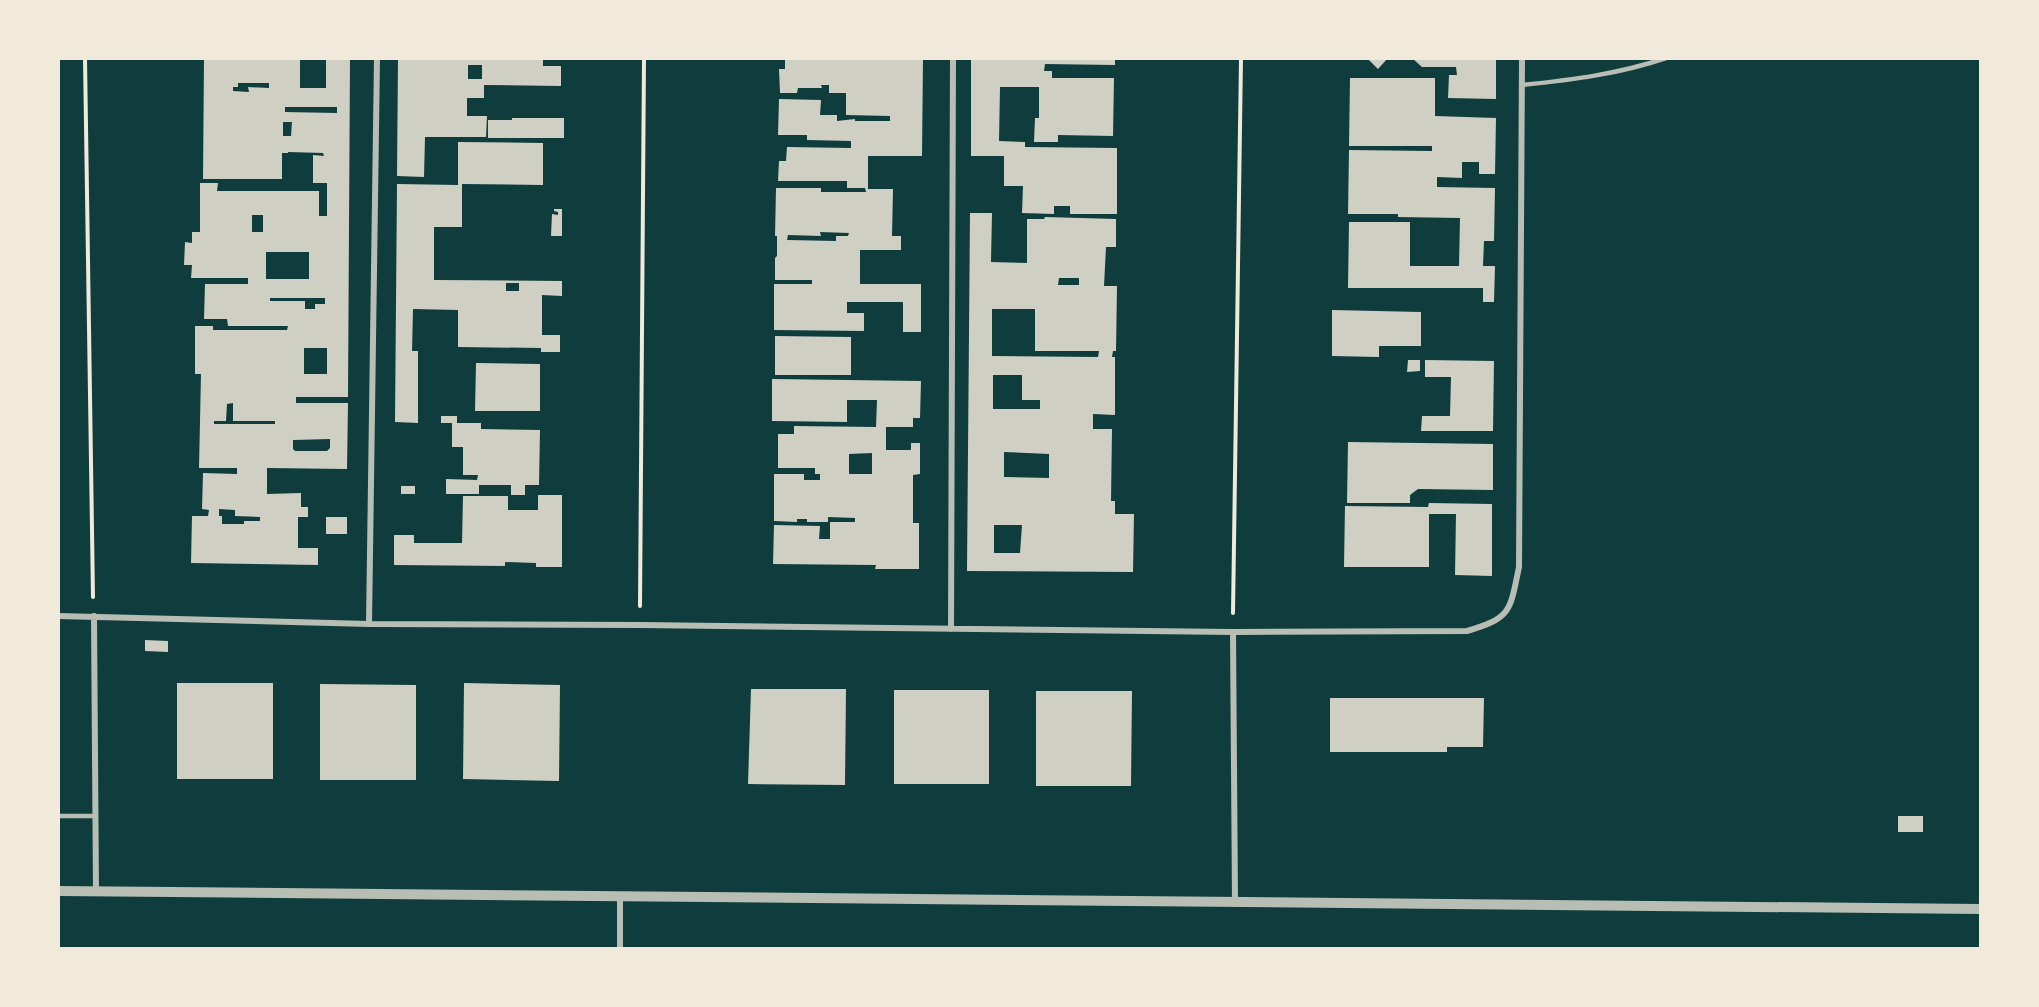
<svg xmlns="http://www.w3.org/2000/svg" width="2039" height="1007" font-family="'PT Sans Narrow',sans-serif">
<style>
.building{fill:#cfcfc3;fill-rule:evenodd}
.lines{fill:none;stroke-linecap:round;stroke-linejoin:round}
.path{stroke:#f1e9da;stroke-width:4}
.service{stroke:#b8beb3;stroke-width:4.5}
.minor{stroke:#b8beb3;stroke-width:6}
.tertiary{stroke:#b8beb3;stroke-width:10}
</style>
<rect width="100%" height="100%" fill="#0f3d3e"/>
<!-- building -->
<path class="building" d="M 204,58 L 300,58 L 300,88 L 326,88 L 326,58 L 350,58 L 348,397 L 296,397 L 296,403 L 348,403 L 347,469 L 267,468 L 267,494 L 301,493 L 301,507 L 308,507 L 308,517 L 298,517 L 298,548 L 318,548 L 318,565 L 191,563 L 192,516 L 208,516 L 209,510 L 202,509 L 203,473 L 237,474 L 237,468 L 199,468 L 201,374 L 195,374 L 195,326 L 213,326 L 213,330 L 287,330 L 288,326 L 228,326 L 227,319 L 204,319 L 205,284 L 248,284 L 248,278 L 191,278 L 192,265 L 184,265 L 185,242 L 192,243 L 192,232 L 200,232 L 200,183 L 218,183 L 217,191 L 319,191 L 319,216 L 327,216 L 327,183 L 313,183 L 313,155 L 324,156 L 323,153 L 288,152 L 288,153 L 282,153 L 282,179 L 203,179 ZM 238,83 L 269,83 L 269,88 L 248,87 L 249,92 L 233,91 L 233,87 L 238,87 ZM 285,107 L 337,107 L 337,113 L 285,112 ZM 283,122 L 292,122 L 291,136 L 283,136 ZM 252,215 L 263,215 L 263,232 L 252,232 ZM 266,252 L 309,252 L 309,279 L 266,279 ZM 270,298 L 325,298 L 325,304 L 315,304 L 315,309 L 305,309 L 305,301 L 270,301 ZM 304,348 L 327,348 L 327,374 L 304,374 ZM 233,403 L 233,421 L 275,421 L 275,424 L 214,424 L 214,421 L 226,421 L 227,404 ZM 330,439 L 330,448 L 327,451 L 295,451 L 293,449 L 293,440 ZM 219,509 L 235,510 L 235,516 L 260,517 L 260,521 L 244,521 L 244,524 L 222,524 L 222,516 L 219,516 Z
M 398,58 L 543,58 L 543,66 L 561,66 L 561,86 L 484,85 L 484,98 L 467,98 L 467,116 L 487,116 L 486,137 L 425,137 L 424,177 L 397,176 ZM 468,65 L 482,65 L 482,79 L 468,79 Z
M 785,58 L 923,58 L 922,156 L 868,156 L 868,189 L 893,189 L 892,236 L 901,236 L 901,250 L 860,250 L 860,284 L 921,284 L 921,332 L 903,332 L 903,302 L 847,302 L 847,313 L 864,313 L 864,331 L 774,330 L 774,284 L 812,284 L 812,280 L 775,280 L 775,258 L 777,256 L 777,236 L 775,236 L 776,188 L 821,188 L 821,192 L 866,192 L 865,188 L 847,188 L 847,181 L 778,181 L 779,161 L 786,161 L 787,147 L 851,148 L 851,141 L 807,140 L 807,135 L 778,135 L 779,99 L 821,100 L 820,115 L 837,115 L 837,121 L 855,119 L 855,121 L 890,121 L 890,116 L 846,115 L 846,93 L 829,93 L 829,85 L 821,85 L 822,88 L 798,88 L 797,93 L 780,93 L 779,69 L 785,69 ZM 820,232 L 849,233 L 848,236 L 836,236 L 836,241 L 787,240 L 788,235 L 821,236 Z
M 971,58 L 1115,58 L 1115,65 L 1045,64 L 1044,71 L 1052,71 L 1052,78 L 1114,78 L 1113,136 L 1058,135 L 1058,142 L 1034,142 L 1035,118 L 1039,118 L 1039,87 L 1000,87 L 999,141 L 1025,142 L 1025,147 L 1117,148 L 1117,214 L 1070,214 L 1070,206 L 1054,206 L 1054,214 L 1022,213 L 1023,186 L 1004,186 L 1004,156 L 971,156 Z
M 1367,58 L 1388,58 L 1378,69 Z
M 1412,58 L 1496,58 L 1496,99 L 1448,98 L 1449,75 L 1457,75 L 1456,67 L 1422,67 Z
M 1350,78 L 1435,78 L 1435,116 L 1496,118 L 1495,174 L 1479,174 L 1479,162 L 1462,162 L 1462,178 L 1437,177 L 1437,187 L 1495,188 L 1494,241 L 1484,241 L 1483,266 L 1495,266 L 1494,302 L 1483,302 L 1483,288 L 1348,288 L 1349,222 L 1410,222 L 1410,266 L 1459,266 L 1460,218 L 1398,217 L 1398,214 L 1348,214 L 1349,150 L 1432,151 L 1432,146 L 1349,146 Z
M 512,118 L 564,118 L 564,138 L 488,138 L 488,120 L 512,120 Z
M 458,142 L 543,143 L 543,185 L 462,184 L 462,227 L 434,227 L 434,280 L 562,281 L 562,296 L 542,295 L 542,335 L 560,335 L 560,352 L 541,352 L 541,348 L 458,347 L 458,310 L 413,309 L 412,351 L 418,351 L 418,423 L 395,422 L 397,184 L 458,185 ZM 506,283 L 519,283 L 519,291 L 506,291 Z
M 554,209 L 562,209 L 562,236 L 551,236 L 552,214 L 558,215 L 558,212 L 554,211 Z
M 970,213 L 992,213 L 991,262 L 1027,263 L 1027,219 L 1044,219 L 1045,217 L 1116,219 L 1116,247 L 1106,247 L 1104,286 L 1117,286 L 1116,351 L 1113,351 L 1112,357 L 1115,357 L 1115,415 L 1093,414 L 1093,429 L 1112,429 L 1111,501 L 1115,501 L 1115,514 L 1134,514 L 1133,572 L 967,571 ZM 1059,278 L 1079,278 L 1079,285 L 1058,285 ZM 992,309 L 1035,309 L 1035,351 L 1099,351 L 1098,357 L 992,356 ZM 993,375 L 1022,375 L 1022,400 L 1040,400 L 1040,409 L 993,409 ZM 1004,452 L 1049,454 L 1049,478 L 1004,477 ZM 994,525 L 1022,525 L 1020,553 L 994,553 Z
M 1332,310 L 1421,312 L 1421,346 L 1379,346 L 1379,357 L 1332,356 Z
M 775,336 L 851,337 L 851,375 L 775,375 Z
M 1408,360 L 1420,360 L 1420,371 L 1407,372 Z
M 1425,360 L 1494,361 L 1493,431 L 1421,431 L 1422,416 L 1450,416 L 1451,377 L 1425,377 Z
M 476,363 L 540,364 L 540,411 L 475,411 Z
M 772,379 L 921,381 L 920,418 L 913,418 L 913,427 L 886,427 L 886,450 L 911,450 L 911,443 L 920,443 L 920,474 L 913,475 L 913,523 L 919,523 L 919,569 L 875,569 L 876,565 L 773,564 L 774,525 L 820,526 L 819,539 L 830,539 L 830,522 L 855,522 L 855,518 L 828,517 L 828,522 L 807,522 L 807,519 L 797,519 L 797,522 L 774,521 L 774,474 L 804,474 L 804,480 L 820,480 L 820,474 L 815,474 L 815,468 L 778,468 L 778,434 L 794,434 L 794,426 L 876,427 L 877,400 L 847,400 L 847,422 L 772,421 ZM 872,453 L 872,474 L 849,474 L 849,454 Z
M 441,416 L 457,416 L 457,423 L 481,423 L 481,429 L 540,430 L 539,485 L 525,485 L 525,495 L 511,495 L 511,485 L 479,485 L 479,494 L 446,494 L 446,479 L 477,480 L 478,475 L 463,475 L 463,447 L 452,447 L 452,423 L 441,423 Z
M 1348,442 L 1493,444 L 1493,490 L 1418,489 L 1410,495 L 1410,503 L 1347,503 Z
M 401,486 L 415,486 L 415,494 L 401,494 Z
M 538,495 L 562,495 L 562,567 L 536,567 L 536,563 L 505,562 L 505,566 L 394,565 L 394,535 L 414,535 L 414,543 L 462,543 L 463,496 L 508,496 L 508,510 L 538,510 Z
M 1429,503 L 1492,504 L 1492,576 L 1455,575 L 1456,514 L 1429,514 L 1429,567 L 1344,567 L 1345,506 L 1428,507 Z
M 326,517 L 347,517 L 347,534 L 326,534 Z
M 145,640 L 168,641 L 168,652 L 145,651 Z
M 177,683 L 273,683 L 273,779 L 177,779 Z
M 464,683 L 560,685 L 559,781 L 463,779 Z
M 320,684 L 416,685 L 416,780 L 320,780 Z
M 751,689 L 846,689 L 845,785 L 748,784 Z
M 894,690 L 989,690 L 989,784 L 894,784 Z
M 1036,691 L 1132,691 L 1131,786 L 1036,786 Z
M 1330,698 L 1484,698 L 1483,747 L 1447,747 L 1447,752 L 1330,752 Z
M 1898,816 L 1923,816 L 1923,832 L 1898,832 Z"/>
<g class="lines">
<!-- path -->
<path class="path" d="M 85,58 L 93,597
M 640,606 L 644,58
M 1233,613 L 1241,58"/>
<!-- service -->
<path class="service" d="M 1522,85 C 1571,80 1619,74 1666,58
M 58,816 L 96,816"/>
<!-- minor -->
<path class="minor" d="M 58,616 L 369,624 L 640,625 L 1233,632 L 1467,631 C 1512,618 1510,610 1519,567 L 1522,58
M 94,616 L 96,892
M 369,624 L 377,58
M 951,629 L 953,58
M 1233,632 L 1235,902
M 620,948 L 620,897"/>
<!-- tertiary -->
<path class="tertiary" d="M 58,891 L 1980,909"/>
</g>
<!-- border -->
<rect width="2039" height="1007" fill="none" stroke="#f1e9da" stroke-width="120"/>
</svg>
